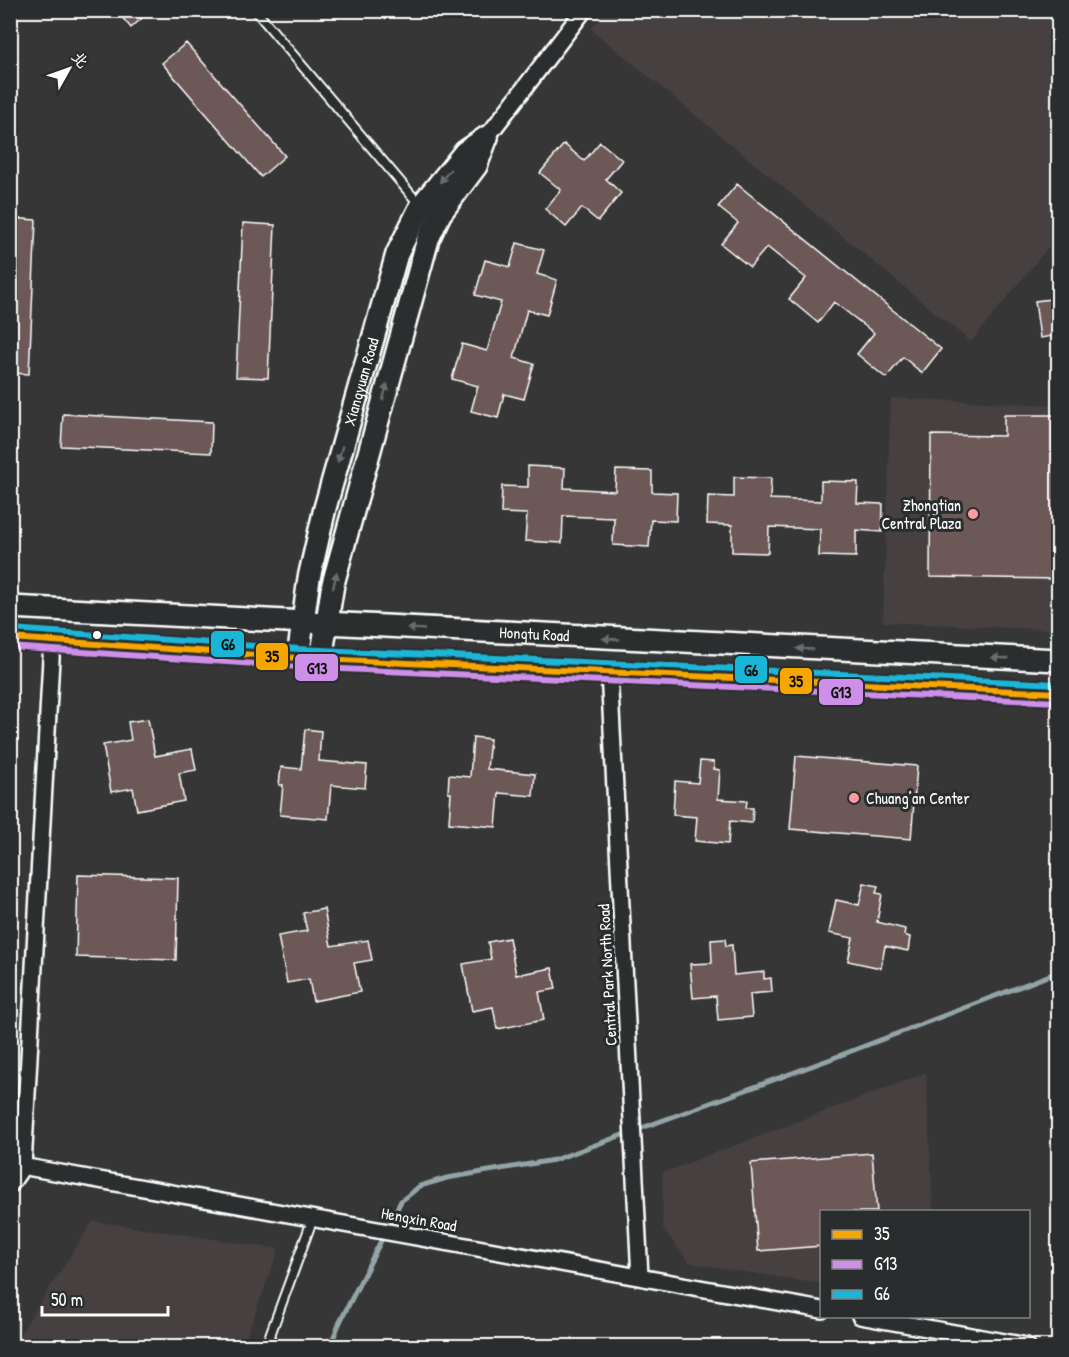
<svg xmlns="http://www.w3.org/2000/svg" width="1069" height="1357" font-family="'Patrick Hand','LXGW WenKai TC',sans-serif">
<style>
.built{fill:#474040}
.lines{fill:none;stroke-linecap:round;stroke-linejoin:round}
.stream{stroke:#92a4a6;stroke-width:5}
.building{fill:#6c5956;stroke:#fff;stroke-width:1.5}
.lane-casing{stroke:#fff;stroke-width:12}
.street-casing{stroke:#fff;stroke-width:20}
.secondary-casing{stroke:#fff;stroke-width:26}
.lane{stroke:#2a2d2e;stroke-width:8}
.street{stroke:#2a2d2e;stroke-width:15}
.secondary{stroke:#2a2d2e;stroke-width:21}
.bus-1-casing{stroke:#2a2d2e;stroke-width:10}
.bus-2-casing{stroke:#2a2d2e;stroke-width:10}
.bus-3-casing{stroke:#2a2d2e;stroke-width:10}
.bus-1{stroke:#f7a600;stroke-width:6}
.bus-2{stroke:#ce8fe9;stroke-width:6}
.bus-3{stroke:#1ab6d8;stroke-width:6}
.oneway{fill:#6a6c6d}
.poi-dot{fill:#ff9aa2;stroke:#2a2d2e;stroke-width:2}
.bus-dot{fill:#fff;stroke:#2a2d2e;stroke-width:2}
.labels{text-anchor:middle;stroke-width:6;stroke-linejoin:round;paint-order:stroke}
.street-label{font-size:16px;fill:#fff;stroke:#2a2d2e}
.poi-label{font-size:16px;fill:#fff;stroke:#2a2d2e;text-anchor:end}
.line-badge{stroke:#2a2d2e;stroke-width:2}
.pale-badge-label{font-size:16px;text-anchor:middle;font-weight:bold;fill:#111}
</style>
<rect width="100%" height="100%" fill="#373636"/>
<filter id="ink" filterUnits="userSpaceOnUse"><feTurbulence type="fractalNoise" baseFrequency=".0167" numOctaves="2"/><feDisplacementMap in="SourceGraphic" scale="12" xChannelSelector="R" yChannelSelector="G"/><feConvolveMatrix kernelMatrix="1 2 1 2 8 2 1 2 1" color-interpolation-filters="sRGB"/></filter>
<g filter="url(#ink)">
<!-- built -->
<path class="built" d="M 606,11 L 1058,11 L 1058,235 L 971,342 L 591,29 Z
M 891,398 L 1058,405 L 1058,630 L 883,622 Z
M 926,1073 L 933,1211 L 822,1212 L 821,1284 L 690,1263 L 663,1229 L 662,1173 Z
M 93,1221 L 279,1249 L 243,1346 L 12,1346 Z"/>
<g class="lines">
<!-- stream -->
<path class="stream" d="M 330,1346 L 339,1324 L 401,1201 L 420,1186 L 447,1178 L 554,1160 L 828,1060 L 1058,972"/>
</g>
<!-- building -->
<path class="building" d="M 116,10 L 151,10 L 131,28 Z
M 186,43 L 285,156 L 261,177 L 162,63 Z
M 600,142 L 622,160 L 606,179 L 621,193 L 598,221 L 582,208 L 566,227 L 545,209 L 561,190 L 540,173 L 564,144 L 584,161 Z
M 737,184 L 941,349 L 922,373 L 903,357 L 886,378 L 857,354 L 874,333 L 834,302 L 818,323 L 789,299 L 806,278 L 767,247 L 750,267 L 721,244 L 738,223 L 718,207 Z
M 10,218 L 36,220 L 29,374 L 10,373 Z
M 243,223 L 275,225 L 268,378 L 236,377 Z
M 517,243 L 544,250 L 537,274 L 557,280 L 547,315 L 527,310 L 514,358 L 534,364 L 524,399 L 504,394 L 498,418 L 471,411 L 478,386 L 452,379 L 462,344 L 487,351 L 501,302 L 475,295 L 485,260 L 510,267 Z
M 1059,298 L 1059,335 L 1040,338 L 1035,301 Z
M 63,414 L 212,422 L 211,453 L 61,446 Z
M 1004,415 L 1059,415 L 1059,579 L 930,577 L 931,435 L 1004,436 Z
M 528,466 L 565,468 L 564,488 L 615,491 L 616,470 L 652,471 L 652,492 L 677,493 L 676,521 L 651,520 L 649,547 L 613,545 L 614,518 L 563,516 L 562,543 L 525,541 L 527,514 L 501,513 L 502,486 L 528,487 Z
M 734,477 L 771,478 L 770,499 L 821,501 L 821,481 L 858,482 L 857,503 L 883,504 L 882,532 L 856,530 L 856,557 L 819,556 L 820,529 L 769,527 L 768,553 L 732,552 L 732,525 L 707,524 L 708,496 L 734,497 Z
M 148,719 L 155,756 L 192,749 L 196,770 L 179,773 L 184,801 L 137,810 L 133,788 L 111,792 L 103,745 L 131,740 L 128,722 Z
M 305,729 L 321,731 L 319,761 L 367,765 L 365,788 L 331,785 L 328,819 L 280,815 L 283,785 L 279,785 L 281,767 L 301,769 Z
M 473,737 L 490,739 L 487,769 L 535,774 L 533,796 L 499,793 L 496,827 L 449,823 L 451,793 L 448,793 L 449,775 L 470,777 Z
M 796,756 L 917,766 L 911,839 L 790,829 Z
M 700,761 L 714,762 L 714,769 L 720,770 L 718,799 L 747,801 L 746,808 L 753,808 L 752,823 L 730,821 L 728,844 L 695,841 L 697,817 L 673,815 L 675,781 L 698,783 Z
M 78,875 L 178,878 L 176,960 L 76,957 Z
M 864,883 L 878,886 L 876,893 L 882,894 L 877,922 L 905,929 L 904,935 L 910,937 L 908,951 L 885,946 L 881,968 L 848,961 L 853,938 L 829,933 L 836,900 L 859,905 Z
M 324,909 L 331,946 L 368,940 L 372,960 L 354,963 L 360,992 L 313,1001 L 309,979 L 287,983 L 278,936 L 307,931 L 303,913 Z
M 509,938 L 516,975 L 552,968 L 556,989 L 539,992 L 544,1020 L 497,1029 L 493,1007 L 472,1011 L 463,964 L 491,959 L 488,942 Z
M 725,939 L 726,946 L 732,945 L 734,975 L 764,972 L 764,979 L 771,978 L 772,992 L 750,994 L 752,1017 L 718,1020 L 716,996 L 693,998 L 690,964 L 712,963 L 711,940 Z
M 872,1153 L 877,1212 L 822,1212 L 822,1246 L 758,1251 L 751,1163 Z"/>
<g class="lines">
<!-- lane casing -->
<g class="lane-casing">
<path id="lane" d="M 255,10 L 419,204
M 266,1346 L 313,1218"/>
</g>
<!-- street casing -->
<g class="street-casing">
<path id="street" d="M 487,137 L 584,10
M 609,671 L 640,1277
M 10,1164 L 822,1310
M 10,1185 L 23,1166 L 52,641
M 860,1316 L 1027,1346"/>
</g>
<!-- secondary casing -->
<g class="secondary-casing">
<g id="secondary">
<path id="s1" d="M 10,607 L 1058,660"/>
<path d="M 10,638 L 298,658 L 1058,693"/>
<path id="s2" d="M 298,658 L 309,578 L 325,508 L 397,254 L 421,206 L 465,152 L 487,137"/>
<path d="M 321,659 L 333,584 L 428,239 L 440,214 L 476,166 L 487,137"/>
</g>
</g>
<!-- lane -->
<use href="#lane" class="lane"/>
<!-- street -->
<use href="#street" class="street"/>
<!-- secondary -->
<use href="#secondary" class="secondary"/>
<!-- bus-1 casing -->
<g class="bus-1-casing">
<path id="bus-1" d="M 10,638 L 298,658 L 1058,693"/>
</g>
<!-- bus-2 casing -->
<g class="bus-2-casing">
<path id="bus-2" d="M 10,647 L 298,667 L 1058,702"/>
</g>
<!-- bus-3 casing -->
<g class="bus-3-casing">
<path id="bus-3" d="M 11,629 L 299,649 L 1058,684"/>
</g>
<!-- bus-1 -->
<use href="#bus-1" class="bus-1"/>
<!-- bus-2 -->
<use href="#bus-2" class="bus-2"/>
<!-- bus-3 -->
<use href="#bus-3" class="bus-3"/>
</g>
<!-- one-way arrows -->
<defs><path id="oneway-solid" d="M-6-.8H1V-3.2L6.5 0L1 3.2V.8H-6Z" transform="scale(1.5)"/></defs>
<g class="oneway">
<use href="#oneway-solid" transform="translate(445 176) rotate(129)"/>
<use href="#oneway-solid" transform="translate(385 392) rotate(-75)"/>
<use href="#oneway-solid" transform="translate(340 454) rotate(106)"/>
<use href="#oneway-solid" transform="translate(335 580) rotate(-77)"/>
<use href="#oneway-solid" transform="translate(416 629) rotate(-177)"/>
<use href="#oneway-solid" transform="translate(611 639) rotate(-177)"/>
<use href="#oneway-solid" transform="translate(805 649) rotate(-177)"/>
<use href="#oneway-solid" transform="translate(1000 658) rotate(-177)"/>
</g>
</g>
<!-- markers -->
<g class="poi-dot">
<circle cx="973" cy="514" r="6"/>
<circle cx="854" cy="798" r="6"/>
</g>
<circle class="bus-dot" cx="97" cy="635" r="5"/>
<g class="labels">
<!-- street labels -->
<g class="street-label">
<text dy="6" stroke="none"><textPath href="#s2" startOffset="284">Xiangyuan Road</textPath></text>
<text dy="6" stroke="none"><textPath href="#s1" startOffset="525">Hongtu Road</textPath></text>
<text transform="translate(607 975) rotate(-93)" y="6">Central Park North Road</text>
<text transform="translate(419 1219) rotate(10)" y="6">Hengxin Road</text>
</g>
<!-- poi labels -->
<g class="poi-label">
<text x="961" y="511">Zhongtian<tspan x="961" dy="18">Central Plaza</tspan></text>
<text x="866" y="804" text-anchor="start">Chuang’an Center</text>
</g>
</g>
<g class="line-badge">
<rect x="210" y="630" width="35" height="28" rx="6" fill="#1ab6d8"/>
<rect x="255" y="642" width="34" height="29" rx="6" fill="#f7a600"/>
<rect x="294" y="653" width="45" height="29" rx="6" fill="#ce8fe9"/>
<rect x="734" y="655" width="34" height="29" rx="6" fill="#1ab6d8"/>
<rect x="779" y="667" width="34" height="28" rx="6" fill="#f7a600"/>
<rect x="818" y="678" width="46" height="28" rx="6" fill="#ce8fe9"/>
</g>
<g class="pale-badge-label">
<text x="228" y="650">G6</text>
<text x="272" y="662">35</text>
<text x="317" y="674">G13</text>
<text x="751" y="676">G6</text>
<text x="796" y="687">35</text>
<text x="841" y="698">G13</text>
</g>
<!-- margin -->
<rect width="1069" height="1357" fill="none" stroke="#2a2d2e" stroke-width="36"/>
<rect x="18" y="18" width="1033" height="1321" fill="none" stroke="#fff" stroke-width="2" filter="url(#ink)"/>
<!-- legend -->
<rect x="820" y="1210" width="210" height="108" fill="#2a2d2e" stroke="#7f8182" stroke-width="1.5"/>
<rect x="832" y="1230" width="30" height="9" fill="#f7a600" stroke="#7f8182" stroke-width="1.5"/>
<text x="874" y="1240" font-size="18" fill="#ffffff">35</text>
<rect x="832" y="1260" width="30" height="9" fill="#ce8fe9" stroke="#7f8182" stroke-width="1.5"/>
<text x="874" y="1270" font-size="18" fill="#ffffff">G13</text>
<rect x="832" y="1290" width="30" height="9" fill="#1ab6d8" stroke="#7f8182" stroke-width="1.5"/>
<text x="874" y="1300" font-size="18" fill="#ffffff">G6</text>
<!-- north arrow -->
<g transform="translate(69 69) rotate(50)" stroke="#2a2d2e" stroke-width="4.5" paint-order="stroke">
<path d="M0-4.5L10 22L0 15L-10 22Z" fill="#ffffff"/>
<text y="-9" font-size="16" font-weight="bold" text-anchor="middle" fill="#ffffff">北</text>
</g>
<!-- scale -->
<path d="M42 1306v9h126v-9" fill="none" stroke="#ffffff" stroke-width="3"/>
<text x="51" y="1306" font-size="18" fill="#ffffff" stroke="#2a2d2e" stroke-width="4.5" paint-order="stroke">50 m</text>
</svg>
